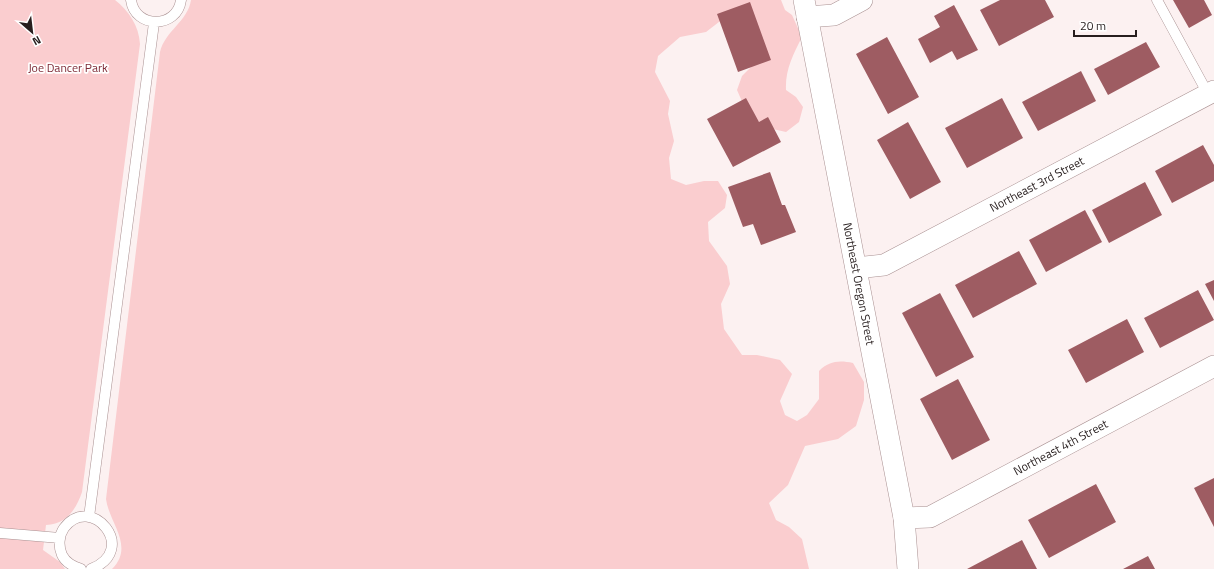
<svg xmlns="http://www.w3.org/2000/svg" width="1214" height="569" font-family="'Titillium Web',sans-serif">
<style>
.green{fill:#facdcf}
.building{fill:#9e5c62}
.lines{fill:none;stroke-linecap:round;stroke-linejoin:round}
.lane-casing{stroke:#a99091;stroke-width:11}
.street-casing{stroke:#a99091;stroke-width:22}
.lane{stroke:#fff;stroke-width:10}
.street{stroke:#fff;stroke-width:21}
.labels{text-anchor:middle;stroke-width:3.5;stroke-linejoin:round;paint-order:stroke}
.park-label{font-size:12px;fill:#7d2a36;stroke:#fff}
.street-label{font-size:12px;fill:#271e1e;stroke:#fff}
</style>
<rect width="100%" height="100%" fill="#fcf1f1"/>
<!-- green -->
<path class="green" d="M 0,0 L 115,0 C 129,11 139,26 140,44 L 82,492 C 76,510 66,524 46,525 L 43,550 L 60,562 L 65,569 L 0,569 Z
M 191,0 L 781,0 L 785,10 L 792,15 L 802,37 C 793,55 785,70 786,90 L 796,97 L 803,107 L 799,122 L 786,132 L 764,127 L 744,106 L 737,90 L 742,76 L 759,59 L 728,15 L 706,32 L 680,37 L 658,56 L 655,72 L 670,101 L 668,114 L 674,141 L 669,158 L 671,179 L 686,185 L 704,181 L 718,181 L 727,195 L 725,208 L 708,222 L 709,241 L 727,266 L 730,284 L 721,304 L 724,329 L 742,355 L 757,355 L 780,360 L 792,374 L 780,401 L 785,415 L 797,421 L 807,415 L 819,399 L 819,371 C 829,361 839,360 853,363 L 864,382 L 864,400 L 856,426 L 838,439 L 805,446 L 788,485 L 769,503 L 776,520 L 789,527 L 802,539 L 809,569 L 112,569 C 135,546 109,523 106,499 L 160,52 C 165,31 188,21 191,0 Z"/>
<!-- building -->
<path class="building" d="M 1000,0 L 1045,0 L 1054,17 L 999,46 L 980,10 Z
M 1173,0 L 1204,0 L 1212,15 L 1189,28 Z
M 750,2 L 771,60 L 738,72 L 717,14 Z
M 954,5 L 978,50 L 957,60 L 952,51 L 930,63 L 918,39 L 940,27 L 934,16 Z
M 887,37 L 919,97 L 888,114 L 856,54 Z
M 1146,42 L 1160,67 L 1108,95 L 1094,69 Z
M 1081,71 L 1096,101 L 1038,131 L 1022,102 Z
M 746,98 L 759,122 L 768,117 L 781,142 L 733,167 L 707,119 Z
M 1002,98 L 1023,138 L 967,168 L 945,128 Z
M 908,122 L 941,182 L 910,199 L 877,140 Z
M 1203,145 L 1214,165 L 1214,181 L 1172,203 L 1155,171 Z
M 770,172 L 782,205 L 785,205 L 796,232 L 761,245 L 753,224 L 743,227 L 728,187 Z
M 1145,182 L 1162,215 L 1109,243 L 1092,210 Z
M 1085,210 L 1102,242 L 1046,272 L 1029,240 Z
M 1019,251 L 1037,284 L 973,318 L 955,285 Z
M 1214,280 L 1214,301 L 1205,284 Z
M 1198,290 L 1214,320 L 1160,348 L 1144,318 Z
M 940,293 L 974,357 L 936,377 L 902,313 Z
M 1127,319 L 1144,352 L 1086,383 L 1068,350 Z
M 958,379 L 990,440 L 952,460 L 920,399 Z
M 1214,478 L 1214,527 L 1194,488 Z
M 1096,484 L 1116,522 L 1049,558 L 1028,520 Z
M 1022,540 L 1037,569 L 967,569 Z
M 1148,556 L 1155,569 L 1123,569 Z"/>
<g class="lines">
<!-- lane casing -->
<g class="lane-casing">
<path id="lane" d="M 131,0 C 135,29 177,29 181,0
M 1157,0 L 1208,94
M 89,517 L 154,23
M 0,533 L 60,538
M 81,569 C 73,566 66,563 62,555 C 58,546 59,535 64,528 C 91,492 140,550 91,569"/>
</g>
<!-- street casing -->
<g class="street-casing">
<g id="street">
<path id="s1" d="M 804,0 L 904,518 L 908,569"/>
<path d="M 807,17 L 834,15 L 862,0"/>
<path id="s2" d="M 856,268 L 884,265 L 1214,91"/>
<path id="s3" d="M 904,518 L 930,517 L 1214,366"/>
</g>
</g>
<!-- lane -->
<use href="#lane" class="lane"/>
<!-- street -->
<use href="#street" class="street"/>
</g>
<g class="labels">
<!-- park labels -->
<g class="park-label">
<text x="68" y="72">Joe Dancer Park</text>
</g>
<!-- street labels -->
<g class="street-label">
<text dy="4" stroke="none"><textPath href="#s2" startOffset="201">Northeast 3rd Street</textPath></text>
<text dy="4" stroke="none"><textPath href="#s1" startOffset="289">Northeast Oregon Street</textPath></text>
<text dy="4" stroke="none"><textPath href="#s3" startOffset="174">Northeast 4th Street</textPath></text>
</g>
</g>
<!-- north arrow -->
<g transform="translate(32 32) rotate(152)" stroke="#ffffff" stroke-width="3" paint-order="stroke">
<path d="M0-3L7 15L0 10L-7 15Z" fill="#271e1e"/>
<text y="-6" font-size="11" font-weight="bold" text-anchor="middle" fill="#271e1e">N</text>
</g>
<!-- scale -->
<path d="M1074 30v6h62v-6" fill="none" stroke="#271e1e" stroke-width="2"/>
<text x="1080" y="30" font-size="12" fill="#271e1e" stroke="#ffffff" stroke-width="3" paint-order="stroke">20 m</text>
</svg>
